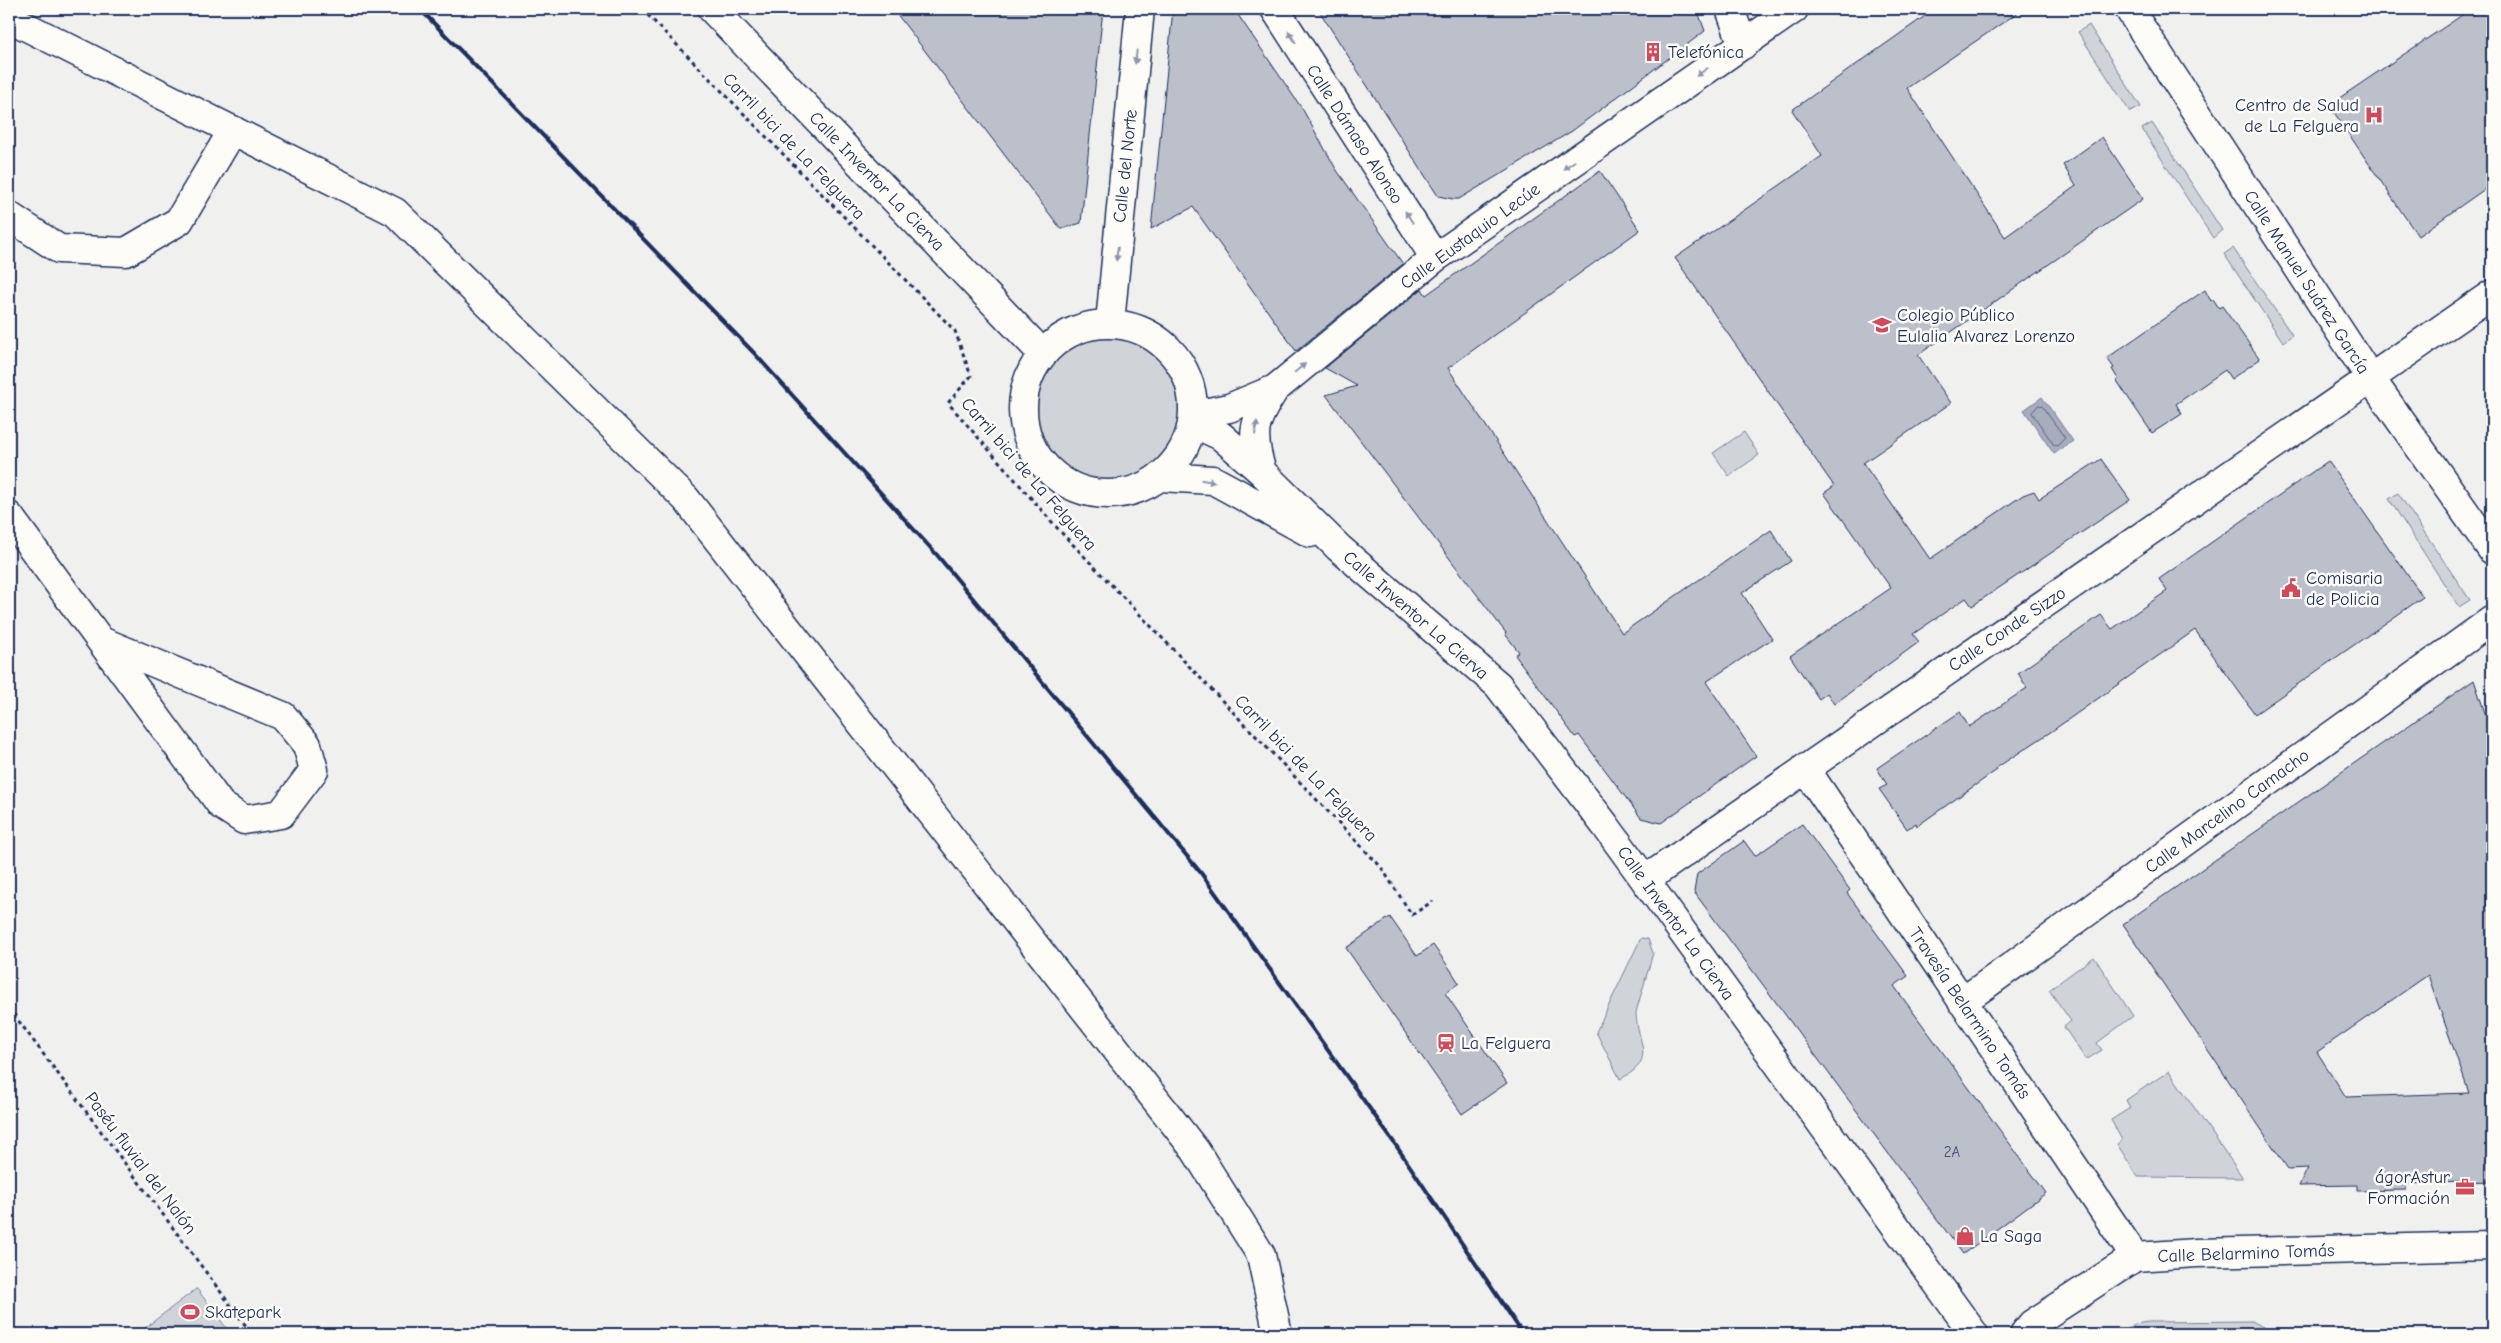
<svg xmlns="http://www.w3.org/2000/svg" width="2501" height="1343" font-family="'Comic Neue',sans-serif">
<style>
.green{fill:#d0d3d8;stroke:#76819b}
.water{fill:#a7adbd;stroke:#6f7b97}
.lines{fill:none;stroke-linecap:round;stroke-linejoin:round}
.shore{stroke:#536184;stroke-width:1}
.building{fill:#bbc0ca;stroke:#1b2f5e;fill-rule:evenodd}
.minor-casing{stroke:#1b2f5e;stroke-width:31}
.path{stroke:#1b2f5e;stroke-width:3;stroke-dasharray:4 4;stroke-linecap:butt}
.minor{stroke:#fdfcf7;stroke-width:28}
.rail{stroke:#1b2f5e;stroke-width:4}
.oneway{fill:#8c96aa}
.labels{text-anchor:middle;stroke-width:5;stroke-linejoin:round;paint-order:stroke}
.number-label{font-size:15px;fill:#435379}
.poi-label{font-size:18px;fill:#1b2f5e;stroke:#fdfcf7;text-anchor:start}
.street-label{font-size:18px;fill:#1b2f5e;stroke:#fdfcf7}
</style>
<rect width="100%" height="100%" fill="#f0f0ee"/>
<filter id="ink" filterUnits="userSpaceOnUse"><feTurbulence type="fractalNoise" baseFrequency=".02" numOctaves="2"/><feDisplacementMap in="SourceGraphic" scale="10" xChannelSelector="R" yChannelSelector="G"/><feConvolveMatrix kernelMatrix="1 2 1 2 8 2 1 2 1" color-interpolation-filters="sRGB"/></filter>
<g filter="url(#ink)">
<!-- green -->
<path class="green" d="M 2089,25 L 2141,107 L 2130,112 L 2078,32 Z
M 2152,123 L 2222,230 L 2213,238 L 2142,129 Z
M 2233,248 L 2292,335 L 2283,342 L 2224,254 Z
M1023 409a85 85 0 1 1 170 0a85 85 0 1 1-170 0Z
M 1744,432 L 1759,455 L 1729,476 L 1713,453 Z
M 2398,493 L 2470,600 L 2459,607 L 2389,499 Z
M 1641,938 L 1648,939 L 1653,953 L 1636,1012 C 1636,1043 1659,1060 1620,1079 L 1596,1032 Z
M 2094,957 L 2133,1016 L 2097,1043 L 2102,1050 L 2086,1060 L 2064,1027 L 2071,1021 L 2049,990 Z
M 2169,1071 L 2243,1178 L 2138,1177 L 2117,1144 L 2122,1140 L 2111,1120 L 2130,1108 L 2126,1100 Z
M 197,1289 L 231,1334 L 137,1334 L 196,1289 Z
M 2252,1321 L 2263,1327 L 2264,1334 L 2113,1334 L 2135,1324 L 2148,1322 Z"/>
<!-- water -->
<path class="water" d="M 2042,397 L 2073,441 L 2054,454 L 2024,410 Z"/>
<g class="lines">
<!-- shore -->
<path class="shore" d="M 2039,405 L 2042,406 L 2065,438 L 2057,446 L 2054,445 L 2032,413 Z"/>
</g>
<!-- building -->
<path class="building" d="M 893,9 L 1103,9 L 1081,223 L 1061,229 Z
M 1173,9 L 1234,9 L 1303,110 L 1336,169 L 1403,264 L 1296,351 L 1193,207 L 1151,229 Z
M 1318,9 L 1697,9 L 1705,31 L 1572,131 L 1459,199 L 1453,199 L 1438,196 Z
M 1935,9 L 2023,9 L 1907,88 L 2005,237 L 2076,186 L 2063,165 L 2102,137 L 2143,199 L 1918,355 L 1951,403 L 1863,463 L 1930,559 L 2023,495 L 2034,491 L 2039,499 L 2101,459 L 2130,500 L 1972,606 L 1966,598 L 1913,634 L 1919,642 L 1834,704 L 1827,693 L 1819,699 L 1790,656 L 1891,588 L 1824,493 L 1834,486 L 1675,258 L 1822,156 L 1792,110 Z
M 2471,9 L 2492,9 L 2492,184 L 2418,236 L 2329,105 Z
M 1600,171 L 1640,230 L 1448,368 L 1622,633 L 1771,530 L 1791,561 L 1742,593 L 1772,639 L 1706,682 L 1756,756 L 1661,823 L 1641,818 L 1579,735 L 1575,737 L 1515,655 L 1519,652 L 1505,634 L 1506,633 L 1326,395 L 1357,386 L 1325,368 L 1422,289 L 1426,295 Z
M 2205,290 L 2211,301 L 2213,299 L 2219,308 L 2222,306 L 2260,359 L 2231,379 L 2225,370 L 2176,404 L 2182,414 L 2152,433 L 2117,381 L 2118,379 L 2112,369 L 2114,368 L 2107,358 Z
M 2328,461 L 2423,597 L 2255,714 L 2195,630 L 2052,731 L 1996,768 L 1997,770 L 1917,826 L 1916,823 L 1907,829 L 1879,789 L 1887,785 L 1877,768 L 1960,712 L 1969,727 L 2027,688 L 2018,673 L 2101,615 L 2112,629 L 2167,591 L 2159,579 Z
M 2474,680 L 2492,734 L 2492,1181 L 2406,1184 L 2406,1190 L 2357,1191 L 2357,1185 L 2299,1186 L 2308,1168 L 2288,1169 L 2123,924 ZM 2428,975 L 2469,1093 L 2346,1097 L 2317,1052 Z
M 1802,824 L 1850,890 L 1847,893 L 1908,976 L 1894,986 L 2046,1193 L 1963,1254 L 1694,892 L 1697,874 L 1744,841 L 1755,856 Z
M 1390,917 L 1417,956 L 1433,945 L 1450,969 L 1459,983 L 1445,993 L 1507,1083 L 1462,1114 L 1346,948 Z"/>
<g class="lines">
<!-- minor casing -->
<g class="minor-casing">
<path id="minor" d="M 712,9 L 1042,353
M 1275,9 L 1435,258
M 1730,9 L 1743,45
M 2129,9 L 2371,379 L 2492,550
M 9,18 L 395,212 L 686,499 L 1195,1150 L 1261,1255 L 1278,1334
M 9,216 L 59,249 L 126,252 L 179,221 L 233,130
M 1110,323 L 1140,9
M1023 409a85 85 0 1 1 170 0a85 85 0 1 1-170 0Z
M 1194,415 L 1229,408 L 1275,389 L 1435,258 L 1794,9
M 1193,423 L 1221,436 L 1262,472 L 1339,548 L 1498,685 L 1605,825 L 1974,1334
M 1262,472 C 1250,433 1253,422 1275,389
M 1160,477 L 1213,480 L 1310,533
M 9,516 L 221,805 L 244,820 L 281,814 L 314,770 L 307,745 L 283,716 L 101,641
M 1805,768 L 2135,1257
M 1645,880 L 2492,294
M 1962,1002 L 2492,620
M 2024,1334 L 2032,1324 L 2135,1257 L 2196,1253 L 2492,1246"/>
</g>
<!-- path -->
<path class="path" d="M 642,9 L 955,331 L 971,376 L 948,403 L 1059,530 L 1381,867 L 1412,915 L 1433,901
M 9,1008 L 252,1334"/>
<!-- minor -->
<use href="#minor" class="minor"/>
<!-- rail -->
<path class="rail" d="M 420,9 L 755,354 L 937,555 L 1201,873 L 1395,1144 L 1523,1334"/>
</g>
<!-- one-way arrows -->
<defs><path id="oneway-solid" d="M-6-.8H1V-3.2L6.5 0L1 3.2V.8H-6Z" transform="scale(1.25)"/></defs>
<g class="oneway">
<use href="#oneway-solid" transform="translate(1292 37) rotate(-122)"/>
<use href="#oneway-solid" transform="translate(1136 57) rotate(96)"/>
<use href="#oneway-solid" transform="translate(1702 72) rotate(145)"/>
<use href="#oneway-solid" transform="translate(1569 165) rotate(145)"/>
<use href="#oneway-solid" transform="translate(1409 217) rotate(-123)"/>
<use href="#oneway-solid" transform="translate(1117 254) rotate(96)"/>
<use href="#oneway-solid" transform="translate(1300 368) rotate(-39)"/>
<use href="#oneway-solid" transform="translate(1256 428) rotate(-83)"/>
<use href="#oneway-solid" transform="translate(1208 481) rotate(10)"/>
</g>
</g>
<!-- icons -->
<defs>
<g id="building-bare" transform="scale(1.5)"><path d="M-4-6H4V6H1V3H-1V6H-4ZM-2.5-4.3h1.7v1.8h-1.7ZM.8-4.3h1.7v1.8H.8ZM-2.5-1h1.7V.8h-1.7ZM.8-1h1.7V.8H.8Z" fill="#d1495b" stroke="#fdfcf7" stroke-width="2.5" paint-order="stroke"/></g>
<g id="hospital-bare" transform="scale(1.5)"><path d="M-5-5h3v3.5h4V-5h3V5h-3V1.5h-4V5h-3Z" fill="#d1495b" stroke="#fdfcf7" stroke-width="2.5" paint-order="stroke"/></g>
<g id="school-bare" transform="scale(1.5)"><path d="M0-5L7-2L0 1L-7-2ZM-4 1L0 2.5L4 1V4Q0 6-4 4Z" fill="#d1495b" stroke="#fdfcf7" stroke-width="2.5" paint-order="stroke"/></g>
<g id="civic-bare" transform="scale(1.5)"><path d="M-.6-6.5H3V-4.5H.6V-3L4-1V1h2V6H-6V1h2V-1L-.6-3ZM-1.2 2.5V6h2.4V2.5Z" fill="#d1495b" stroke="#fdfcf7" stroke-width="2.5" paint-order="stroke"/></g>
<g id="station-bare" transform="scale(1.5)"><path d="M-3-6H3Q5-6 5-4V2Q5 4 3 4L4.5 6H3L1.5 4h-3L-3 6H-4.5L-3 4Q-5 4-5 2V-4Q-5-6-3-6ZM-3.5-4v3h7v-3ZM-3.5 1v1.5H-2V1ZM2 1v1.5H3.5V1Z" fill="#d1495b" stroke="#fdfcf7" stroke-width="2.5" paint-order="stroke"/></g>
<g id="office-bare" transform="scale(1.5)"><path d="M-6-3h4V-5.5h4V-3h4V5H-6ZM-1-4.5V-3h2v-1.5ZM-6 0V1H6V0Z" fill="#d1495b" stroke="#fdfcf7" stroke-width="2.5" paint-order="stroke"/></g>
<g id="shop-bare" transform="scale(1.5)"><path d="M-5-2.5h2.3a2.7 3.5 0 0 1 5.4 0H5L5.5 6h-11ZM-1.5-2.5h3a1.5 2.3 0 0 0-3 0Z" fill="#d1495b" stroke="#fdfcf7" stroke-width="2.5" paint-order="stroke"/></g>
<g id="stadium-bare" transform="scale(1.5)"><path d="M0-5a6.5 5 0 1 0 0 10a6.5 5 0 1 0 0-10ZM-3.5-1.8h7v3.6h-7Z" fill="#d1495b" stroke="#fdfcf7" stroke-width="2.5" paint-order="stroke"/></g>
</defs>
<g fill-rule="evenodd">
<use href="#building-bare" x="1653" y="52"/>
<use href="#hospital-bare" x="2374" y="115"/>
<use href="#school-bare" x="1882" y="325"/>
<use href="#civic-bare" x="2291" y="588"/>
<use href="#station-bare" x="1446" y="1043"/>
<use href="#office-bare" x="2465" y="1187"/>
<use href="#shop-bare" x="1965" y="1236"/>
<use href="#stadium-bare" x="190" y="1312"/>
</g>
<g class="labels">
<!-- number labels -->
<g class="number-label">
<text x="1952" y="1157">2A</text>
</g>
<!-- poi labels -->
<g class="poi-label">
<text x="1668" y="58">Telefónica</text>
<text x="2359" y="111" text-anchor="end">Centro de Salud<tspan x="2359" dy="21">de La Felguera</tspan></text>
<text x="1897" y="321">Colegio Público<tspan x="1897" dy="21">Eulalia Alvarez Lorenzo</tspan></text>
<text x="2306" y="584">Comisaria<tspan x="2306" dy="21">de Policia</tspan></text>
<text x="1461" y="1049">La Felguera</text>
<text x="2450" y="1183" text-anchor="end">ágorAstur<tspan x="2450" dy="21">Formación</tspan></text>
<text x="1980" y="1242">La Saga</text>
<text x="205" y="1318">Skatepark</text>
</g>
<!-- street labels -->
<g class="street-label">
<text transform="translate(1355 134) rotate(57)" y="6">Calle Dámaso Alonso</text>
<text transform="translate(794 146) rotate(46)" y="6">Carril bici de La Felguera</text>
<text transform="translate(1125 166) rotate(-84)" y="6">Calle del Norte</text>
<text transform="translate(877 181) rotate(46)" y="6">Calle Inventor La Cierva</text>
<text transform="translate(1470 236) rotate(-36)" y="6">Calle Eustaquio Lecúe</text>
<text transform="translate(2307 282) rotate(57)" y="6">Calle Manuel Suárez García</text>
<text transform="translate(1029 474) rotate(49)" y="6">Carril bici de La Felguera</text>
<text transform="translate(1416 615) rotate(41)" y="6">Calle Inventor La Cierva</text>
<text transform="translate(2007 629) rotate(-34)" y="6">Calle Conde Sizzo</text>
<text transform="translate(1306 768) rotate(46)" y="6">Carril bici de La Felguera</text>
<text transform="translate(2227 811) rotate(-36)" y="6">Calle Marcelino Camacho</text>
<text transform="translate(1676 923) rotate(54)" y="6">Calle Inventor La Cierva</text>
<text transform="translate(1970 1013) rotate(56)" y="6">Travesía Belarmino Tomás</text>
<text transform="translate(141 1163) rotate(53)" y="6">Paséu fluvial del Nalón</text>
<text transform="translate(2246 1253) rotate(-2)" y="6">Calle Belarmino Tomás</text>
</g>
</g>
<!-- margin -->
<rect width="2501" height="1343" fill="none" stroke="#fdfcf7" stroke-width="30"/>
<rect x="15" y="15" width="2471" height="1313" fill="none" stroke="#1b2f5e" stroke-width="2" filter="url(#ink)"/>
</svg>
